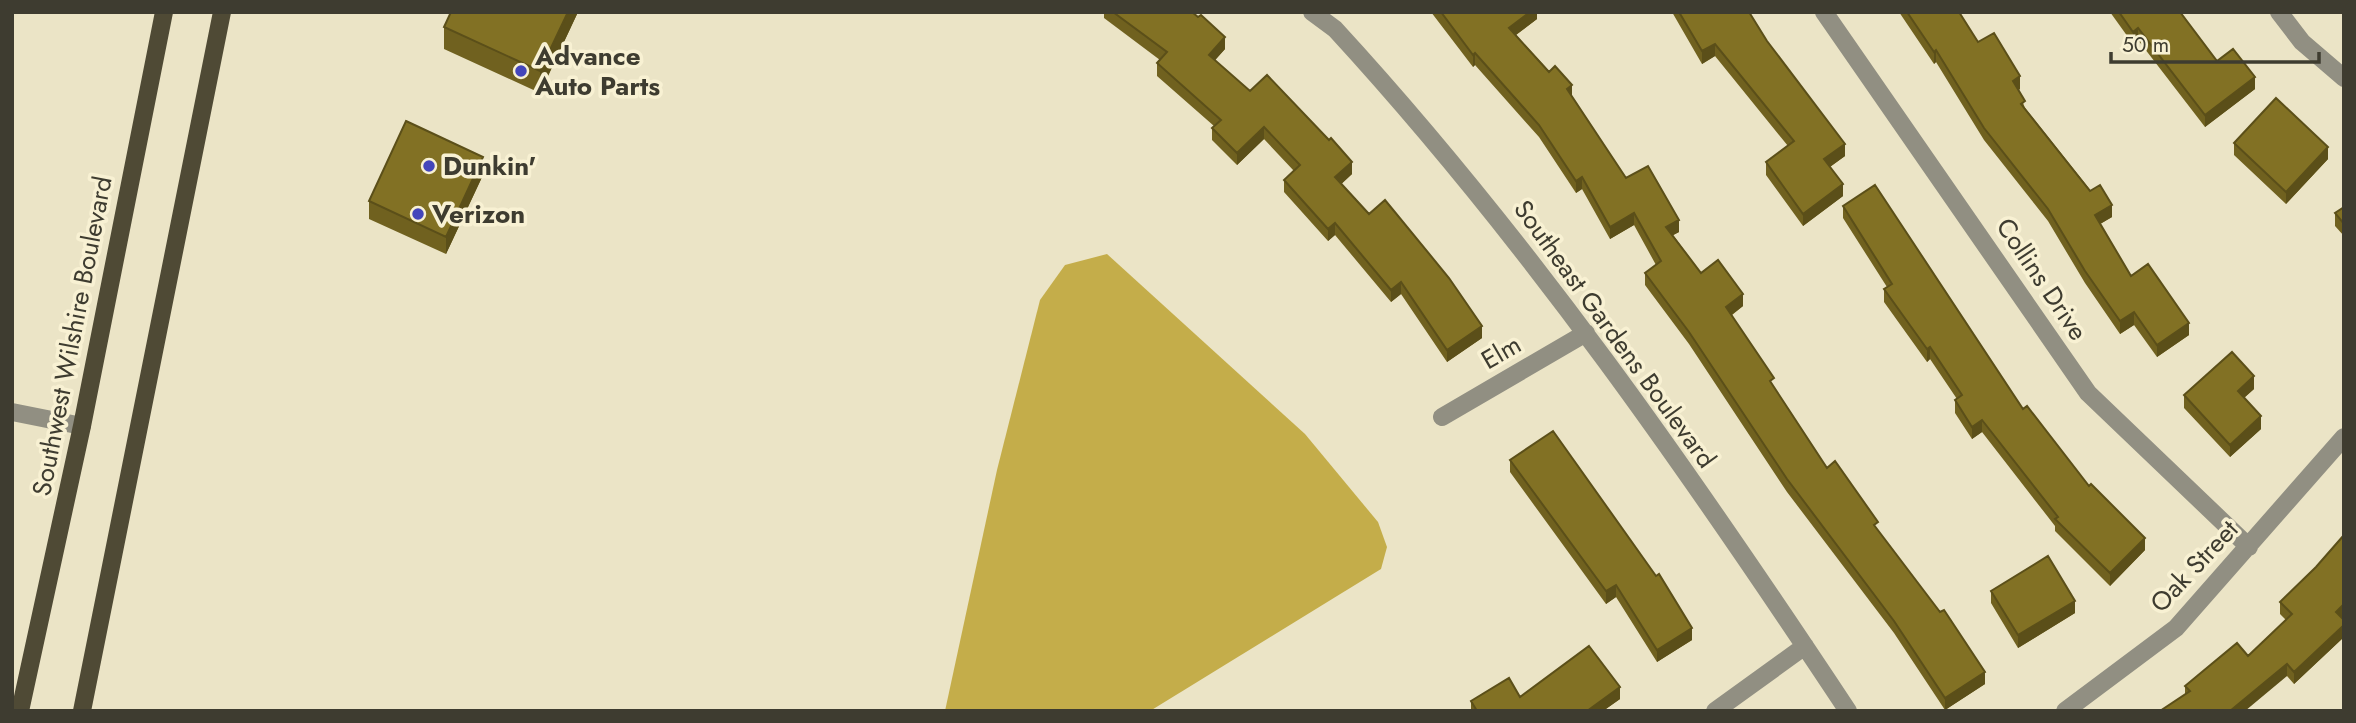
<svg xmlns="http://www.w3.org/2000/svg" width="2356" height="723" font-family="Jost,sans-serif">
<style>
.water{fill:#c4ad4a}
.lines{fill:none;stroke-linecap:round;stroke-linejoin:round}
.minor{stroke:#918f82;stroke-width:18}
.major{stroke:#4f4a35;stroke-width:18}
.wall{fill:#70611f}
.shaded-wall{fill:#5b4f19}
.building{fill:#827124;stroke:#5b4f19;stroke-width:2}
.poi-dot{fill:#4446bb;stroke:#f8f1d3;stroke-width:2.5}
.labels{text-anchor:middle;stroke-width:7;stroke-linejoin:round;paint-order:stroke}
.poi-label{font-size:26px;font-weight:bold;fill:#3e3c30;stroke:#f8f1d3;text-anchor:start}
.street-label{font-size:26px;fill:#3e3c30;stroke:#f8f1d3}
</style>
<rect width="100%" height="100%" fill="#ebe4c6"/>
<!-- water -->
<path class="water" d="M 1107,254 L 1305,434 L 1378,522 L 1387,547 L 1381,569 L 1150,711 L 945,711 L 997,470 L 1040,300 L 1065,265 Z"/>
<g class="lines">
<!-- minor -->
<path class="minor" d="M 1312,12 L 1335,29 C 1528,239 1691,474 1848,711
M 1824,12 L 2088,393 L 2249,547
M 2279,12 L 2302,42 L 2344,78
M 12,412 L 82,426
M 1442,417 L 1586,333
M 1715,711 L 1805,646
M 2065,711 L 2176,628 L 2344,437"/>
<!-- major -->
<path class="major" d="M 20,711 L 82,426 L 164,12
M 82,711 L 222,12"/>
</g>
<!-- wall -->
<path class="wall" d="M 451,12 L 578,12 L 540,93 L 444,49 L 444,27 Z
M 1104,12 L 1192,12 L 1225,49 L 1215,60 L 1250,91 L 1352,174 L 1341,184 L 1482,338 L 1447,362 L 1401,294 L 1391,302 L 1335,235 L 1328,241 L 1284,192 L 1284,180 L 1294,171 L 1264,139 L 1237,165 L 1212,140 L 1212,128 L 1214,126 L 1157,76 L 1157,63 L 1160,60 L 1104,18 Z
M 1431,12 L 1537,12 L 1537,19 L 1516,35 L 1572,96 L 1626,178 L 1679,232 L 1673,235 L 1701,273 L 1743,306 L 1732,315 L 1774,387 L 1827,468 L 1878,531 L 1985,684 L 1945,710 L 1894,633 L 1787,492 L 1689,344 L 1645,285 L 1645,273 L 1656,265 L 1634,225 L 1610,239 L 1582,189 L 1576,193 L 1539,137 L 1475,65 L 1473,67 Z
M 1672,12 L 1749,12 L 1767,41 L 1845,156 L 1830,167 L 1843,196 L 1803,226 L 1766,175 L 1766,162 L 1788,146 L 1715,56 L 1702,64 Z
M 1899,12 L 1959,12 L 1978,42 L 2020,89 L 2018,90 L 2025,108 L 2112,217 L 2100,224 L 2131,276 L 2189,335 L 2157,357 L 2134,325 L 2120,334 L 2085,283 L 2048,221 L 1984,140 L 1936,62 L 1934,64 Z
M 2110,12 L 2180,12 L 2217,61 L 2255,89 L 2205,127 L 2138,40 L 2133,44 Z
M 2234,143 L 2328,159 L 2286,204 L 2234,155 Z
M 483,175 L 446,254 L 369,219 L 369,201 Z
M 1843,206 L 2023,409 L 2145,550 L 2110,586 L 2055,531 L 2055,526 L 1982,432 L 1972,439 L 1955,413 L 1955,400 L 1957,399 L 1930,359 L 1927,362 L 1884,302 L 1884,289 L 1887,287 L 1843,218 Z
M 2344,207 L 2344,236 L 2335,226 L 2335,213 Z
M 2254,389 L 2244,398 L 2261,429 L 2230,457 L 2184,408 L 2184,395 Z
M 1510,460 L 1692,640 L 1657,662 L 1616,597 L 1606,604 L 1510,472 Z
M 2344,535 L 2344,616 L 2342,618 L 2344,620 L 2344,637 L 2294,684 L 2287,676 L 2185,694 L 2185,686 L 2248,656 L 2286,620 L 2280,614 L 2280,602 L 2316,567 Z
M 1991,591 L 2075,613 L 2018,648 L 1991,603 Z
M 1520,697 L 1620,699 L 1603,711 L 1471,711 L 1471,701 Z"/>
<!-- shaded-wall -->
<path class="shaded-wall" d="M 568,12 L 578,12 L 540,93 L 540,71 Z
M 1530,12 L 1537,12 L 1537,19 L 1509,40 L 1509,28 Z
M 2138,28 L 2138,40 L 2133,44 L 2133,32 Z
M 1225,37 L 1225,49 L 1209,67 L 1209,55 Z
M 1715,44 L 1715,56 L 1702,64 L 1702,51 Z
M 1936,50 L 1936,62 L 1934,64 L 1934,52 Z
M 1475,53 L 1475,65 L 1473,67 L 1473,55 Z
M 2020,76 L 2020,89 L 2013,94 L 2013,81 Z
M 2255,77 L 2255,89 L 2205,127 L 2205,115 Z
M 1572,85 L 1572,98 L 1567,89 Z
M 1264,127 L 1264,139 L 1237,165 L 1237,153 Z
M 1845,144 L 1845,156 L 1824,171 L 1824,159 Z
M 2328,147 L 2328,159 L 2286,204 L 2286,192 Z
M 483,157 L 483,175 L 446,254 L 446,237 Z
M 1352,162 L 1352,174 L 1335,190 L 1335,177 Z
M 1582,177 L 1582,189 L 1576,193 L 1576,181 Z
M 1843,184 L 1843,196 L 1803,226 L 1803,214 Z
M 2112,205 L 2112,217 L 2095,227 L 2095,215 Z
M 1634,213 L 1634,225 L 1610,239 L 1610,227 Z
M 1679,220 L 1679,232 L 1666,239 L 1666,227 Z
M 1335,223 L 1335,235 L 1328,241 L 1328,229 Z
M 1401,282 L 1401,294 L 1391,302 L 1391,290 Z
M 1743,294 L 1743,306 L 1726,319 L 1726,307 Z
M 2134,312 L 2134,325 L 2120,334 L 2120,321 Z
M 2189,323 L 2189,335 L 2157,357 L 2157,345 Z
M 1482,326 L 1482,338 L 1447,362 L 1447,350 Z
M 1930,347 L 1930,359 L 1927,362 L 1927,349 Z
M 2254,376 L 2254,389 L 2238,403 L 2238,391 Z
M 2261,416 L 2261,429 L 2230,457 L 2230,445 Z
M 1982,420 L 1982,432 L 1972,439 L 1972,427 Z
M 2145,538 L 2145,550 L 2110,586 L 2110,573 Z
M 1616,585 L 1616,597 L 1606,604 L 1606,591 Z
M 2075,601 L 2075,613 L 2018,648 L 2018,635 Z
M 2344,604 L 2344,616 L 2336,624 L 2336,612 Z
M 2344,625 L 2344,637 L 2294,684 L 2294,672 Z
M 1692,628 L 1692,640 L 1657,662 L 1657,650 Z
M 2287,664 L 2287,676 L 2245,711 L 2230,711 Z
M 1985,672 L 1985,684 L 1945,710 L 1945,698 Z
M 1620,687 L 1620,699 L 1603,711 L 1587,711 Z"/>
<!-- building -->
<path class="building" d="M 451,12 L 568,12 L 540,71 L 444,27 Z
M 1113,12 L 1192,12 L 1198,17 L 1201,15 L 1225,37 L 1209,55 L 1250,91 L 1267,75 L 1329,140 L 1331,138 L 1352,162 L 1335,177 L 1369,214 L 1385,200 L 1449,278 L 1482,326 L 1447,350 L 1401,282 L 1391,290 L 1335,223 L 1328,229 L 1284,180 L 1300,165 L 1264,127 L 1237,153 L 1212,128 L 1221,120 L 1157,63 L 1167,52 Z
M 1441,12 L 1530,12 L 1509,28 L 1549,72 L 1555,66 L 1572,85 L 1567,89 L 1626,178 L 1648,166 L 1679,220 L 1666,227 L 1701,273 L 1718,260 L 1743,294 L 1726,307 L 1774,378 L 1770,381 L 1827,468 L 1835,461 L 1878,522 L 1874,525 L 1940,612 L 1944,610 L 1985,672 L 1945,698 L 1894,621 L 1787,479 L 1689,332 L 1645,273 L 1661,261 L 1634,213 L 1610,227 L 1582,177 L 1576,181 L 1539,125 L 1475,53 L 1473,55 Z
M 1679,12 L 1749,12 L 1767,41 L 1845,144 L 1824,159 L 1843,184 L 1803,214 L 1766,162 L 1794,141 L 1715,44 L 1702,51 Z
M 1907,12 L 1959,12 L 1978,42 L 1994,33 L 2020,76 L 2013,81 L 2025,101 L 2021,104 L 2090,191 L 2100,185 L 2112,205 L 2095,215 L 2131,276 L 2148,264 L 2189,323 L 2157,345 L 2134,312 L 2120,321 L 2085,271 L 2048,209 L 1984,128 L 1936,50 L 1934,52 Z
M 2119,12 L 2180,12 L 2217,61 L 2233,49 L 2255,77 L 2205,115 L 2138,28 L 2133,32 Z
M 2276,98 L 2328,147 L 2286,192 L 2234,143 Z
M 406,121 L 483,157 L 446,237 L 369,201 Z
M 1875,185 L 2023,409 L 2027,406 L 2089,486 L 2091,484 L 2145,538 L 2110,573 L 2055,519 L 2058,517 L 1982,420 L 1972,427 L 1955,400 L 1962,395 L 1930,347 L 1927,349 L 1884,289 L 1892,284 L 1843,206 Z
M 2344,207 L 2344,224 L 2335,213 Z
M 2232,352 L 2254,376 L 2238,391 L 2261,416 L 2230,445 L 2184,395 Z
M 1553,431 L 1656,576 L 1659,574 L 1692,628 L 1657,650 L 1616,585 L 1606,591 L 1510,460 Z
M 2344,535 L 2344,604 L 2336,612 L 2344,620 L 2344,625 L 2294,672 L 2287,664 L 2230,711 L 2160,711 L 2190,691 L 2185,686 L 2237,643 L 2248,656 L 2292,614 L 2280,602 L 2316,567 Z
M 2048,556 L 2075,601 L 2018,635 L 1991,591 Z
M 1589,646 L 1620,687 L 1587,711 L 1477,711 L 1471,701 L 1509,678 L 1520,697 Z"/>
<!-- markers -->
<g class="poi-dot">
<circle cx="521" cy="71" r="7"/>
<circle cx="429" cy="166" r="7"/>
<circle cx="418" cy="214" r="7"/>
</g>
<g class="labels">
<!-- poi labels -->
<g class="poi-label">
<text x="535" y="65">Advance<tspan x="535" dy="30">Auto Parts</tspan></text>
<text x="443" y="175">Dunkin'</text>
<text x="432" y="223">Verizon</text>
</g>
<!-- street labels -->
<g class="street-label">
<text transform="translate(2042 279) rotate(56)" y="9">Collins Drive</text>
<text transform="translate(1615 334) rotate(54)" y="9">Southeast Gardens Boulevard</text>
<text transform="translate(72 336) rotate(-79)" y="9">Southwest Wilshire Boulevard</text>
<text transform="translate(1501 352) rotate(-30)" y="9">Elm</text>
<text transform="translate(2194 566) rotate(-47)" y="9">Oak Street</text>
</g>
</g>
<!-- border -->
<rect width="2356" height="723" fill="none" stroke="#3e3c30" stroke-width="28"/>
<!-- scale -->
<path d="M2111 52v10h208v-10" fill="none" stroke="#3e3c30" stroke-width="3.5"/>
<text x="2122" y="52" font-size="21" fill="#3e3c30" stroke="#f8f1d3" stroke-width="5" paint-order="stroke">50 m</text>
</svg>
